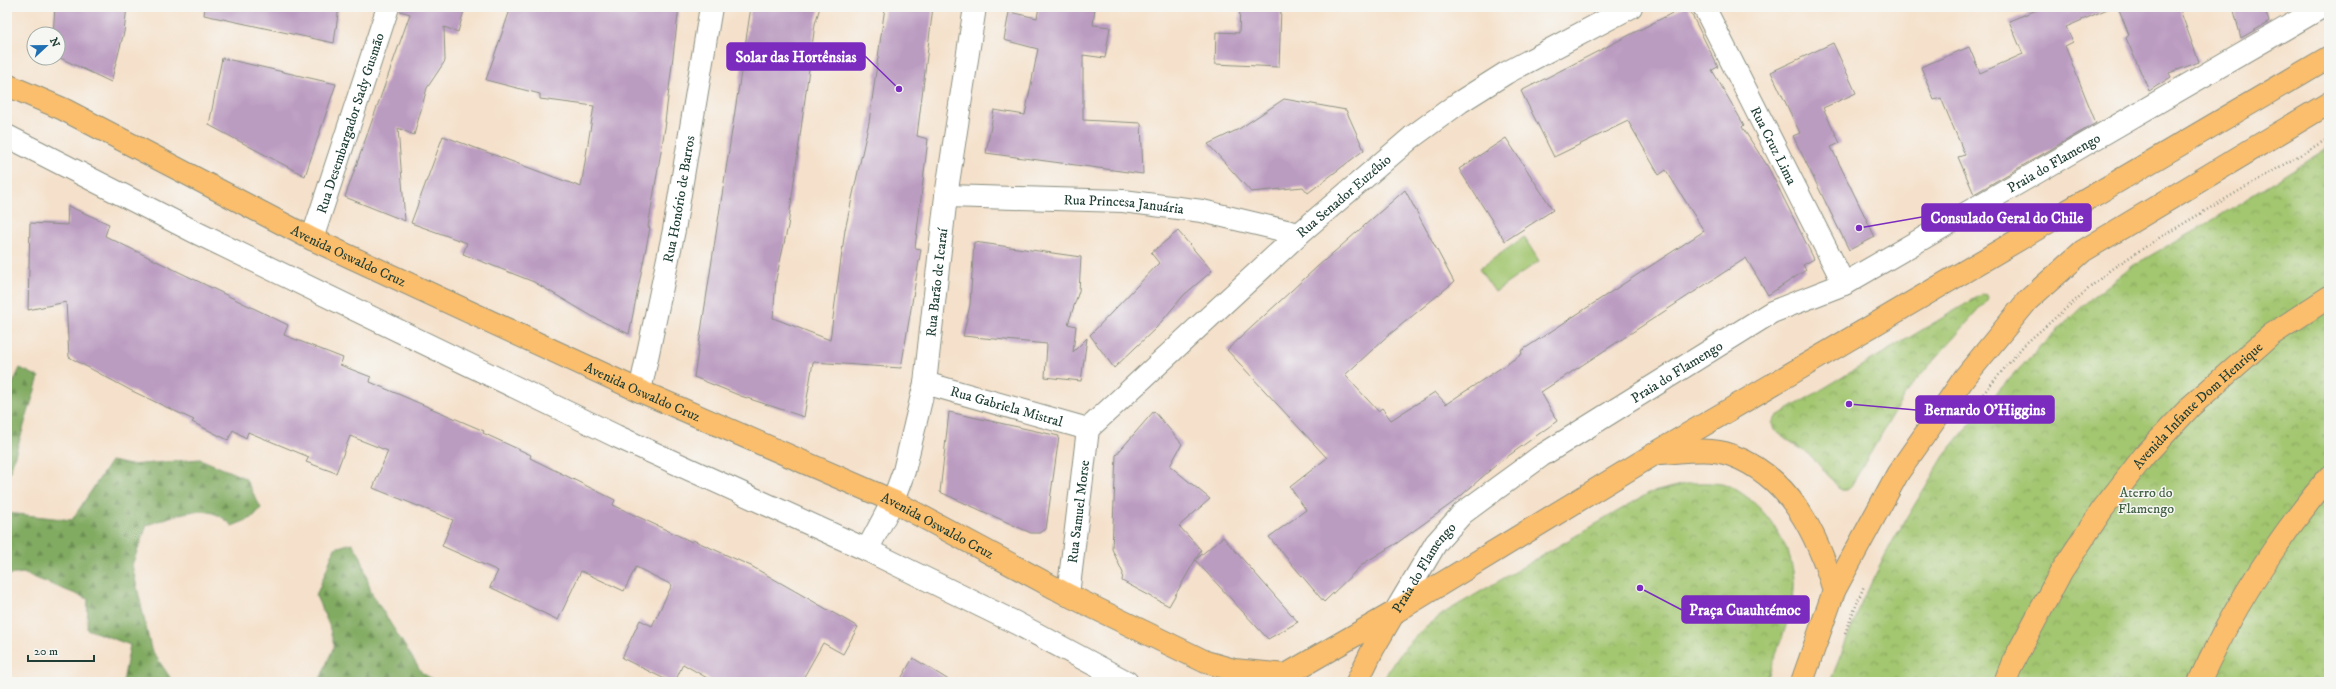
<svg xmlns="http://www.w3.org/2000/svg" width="2336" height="689" font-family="'IM FELL DW Pica',serif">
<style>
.grass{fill:#a3c670;stroke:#618252}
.forest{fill:url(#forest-firs);stroke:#50744b}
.park{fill:url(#park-crowns);stroke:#618252}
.building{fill:#bb9cc1}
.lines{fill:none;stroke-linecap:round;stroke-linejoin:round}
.minor-casing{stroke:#8a8f80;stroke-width:24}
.primary-casing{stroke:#8a8f80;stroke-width:24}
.trunk-casing{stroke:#8a8f80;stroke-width:24}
.path{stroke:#8a8f80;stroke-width:2.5;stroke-dasharray:1 3;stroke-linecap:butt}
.minor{stroke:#fff;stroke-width:22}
.primary{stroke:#fabe6d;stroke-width:22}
.trunk{stroke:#fabe6d;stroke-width:22}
.labels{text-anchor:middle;stroke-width:3;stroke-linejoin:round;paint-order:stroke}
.street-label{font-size:14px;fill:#1f3d34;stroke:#f6f6f2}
.park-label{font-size:14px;fill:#405f43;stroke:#f6f6f2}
.leader{fill:none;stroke:#7b2cbf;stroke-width:1.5}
.callout-dot{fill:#7b2cbf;stroke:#f6f6f2;stroke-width:1.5}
.callout{fill:#7b2cbf;stroke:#7b2cbf;stroke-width:1.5}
.callout-label{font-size:15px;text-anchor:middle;font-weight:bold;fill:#fff}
</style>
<defs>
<pattern id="forest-firs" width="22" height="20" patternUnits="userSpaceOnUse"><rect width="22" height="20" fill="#82ab62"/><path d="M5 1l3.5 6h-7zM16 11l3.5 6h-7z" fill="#6a8c52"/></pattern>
<pattern id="park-crowns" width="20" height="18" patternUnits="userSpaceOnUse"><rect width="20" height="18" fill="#a3c670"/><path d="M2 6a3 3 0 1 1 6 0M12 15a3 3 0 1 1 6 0" fill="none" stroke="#84a25d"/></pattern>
</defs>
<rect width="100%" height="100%" fill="#f6f6f2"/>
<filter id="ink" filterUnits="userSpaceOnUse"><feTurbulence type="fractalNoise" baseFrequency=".025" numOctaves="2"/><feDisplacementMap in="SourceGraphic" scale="8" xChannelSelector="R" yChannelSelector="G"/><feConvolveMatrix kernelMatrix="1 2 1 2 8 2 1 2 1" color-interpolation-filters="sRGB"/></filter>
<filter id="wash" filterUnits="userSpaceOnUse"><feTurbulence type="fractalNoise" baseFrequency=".012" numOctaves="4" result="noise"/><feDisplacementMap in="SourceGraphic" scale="16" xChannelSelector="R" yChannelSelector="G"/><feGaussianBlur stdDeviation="0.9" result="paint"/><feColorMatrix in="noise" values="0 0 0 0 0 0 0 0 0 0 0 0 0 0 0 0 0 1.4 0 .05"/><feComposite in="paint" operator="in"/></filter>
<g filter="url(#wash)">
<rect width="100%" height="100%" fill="#f5e1cb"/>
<!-- grass -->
<path class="grass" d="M 1524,237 L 1539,261 L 1495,292 L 1479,269 Z"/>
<!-- forest -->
<path class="forest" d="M 20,368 L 39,377 L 7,481 L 7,396 Z
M 200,459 L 245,478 L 261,508 L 252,518 L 232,526 C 208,499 177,515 147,525 L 132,565 L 151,649 L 173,682 L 123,682 L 130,645 L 87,629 L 88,599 L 23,573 L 7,575 L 7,513 L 72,520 L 111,461 L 131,465 Z
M 352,543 L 361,557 L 371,592 L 387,618 L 422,673 L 438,682 L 319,682 L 334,646 L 329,625 L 316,596 L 335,548 Z"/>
<!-- park -->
<path class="park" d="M 2329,147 L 2329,682 L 1830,682 L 1863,599 L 1891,544 L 1944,456 L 1987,403 L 2035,352 L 2087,302 L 2134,265 L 2216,218 Z
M 1986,294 L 1988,297 L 1987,300 L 1907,391 L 1851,486 L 1846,490 L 1841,490 L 1812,457 L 1774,430 L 1772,423 L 1777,416 L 1981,295 Z
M 1690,483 C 1702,483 1719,482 1729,486 C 1768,504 1801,556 1793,598 C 1788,627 1775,655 1765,682 L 1383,682 C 1396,652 1419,632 1444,613 L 1649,493 Z"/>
<g id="blocks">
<!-- building -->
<path class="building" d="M 55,7 L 127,7 L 124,32 L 111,82 L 58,57 L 58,34 L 53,34 Z
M 205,7 L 339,7 L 334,43 L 204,15 Z
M 400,7 L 465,7 L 458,32 L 444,27 L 445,61 L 427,88 L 414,135 L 398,128 L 405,221 L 345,197 L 410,14 L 400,11 Z
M 511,7 L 679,7 L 665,122 L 666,122 L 648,227 L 650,228 L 629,334 L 595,318 L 534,282 L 463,254 L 467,243 L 411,223 L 443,136 L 581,187 L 594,106 L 540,99 L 540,94 L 486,80 Z
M 751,7 L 820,7 L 815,24 L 788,226 L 776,279 L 773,318 L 830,340 L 845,230 L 869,122 L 885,7 L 933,7 L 917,136 L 928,139 L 915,248 L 921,249 L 901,368 L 813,362 L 804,417 L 741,396 L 694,377 Z
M 1039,7 L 1095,7 L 1093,25 L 1110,27 L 1105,58 L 1083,55 L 1083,120 L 1141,123 L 1143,174 L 986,153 L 994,110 L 1025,115 L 1038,49 L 1004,40 L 1009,12 L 1037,18 Z
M 1240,7 L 1281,7 L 1279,67 L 1215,64 L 1216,32 L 1239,33 Z
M 1684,7 L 1688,7 L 1718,67 L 1712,70 L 1744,125 L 1742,127 L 1768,167 L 1814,259 L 1803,265 L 1806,270 L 1768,295 L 1746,258 L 1541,392 L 1557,421 L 1497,464 L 1455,501 L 1397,543 L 1364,563 L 1324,602 L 1269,537 L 1306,510 L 1290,487 L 1327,458 L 1227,350 L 1317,267 L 1405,190 L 1454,282 L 1384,339 L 1345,375 L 1378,411 L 1382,408 L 1391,420 L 1435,392 L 1446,404 L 1522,354 L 1521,351 L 1704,231 L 1666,170 L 1659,175 L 1628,121 L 1554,157 L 1521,91 Z
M 2044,7 L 2112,7 L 2066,27 L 2073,42 L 2065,46 L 2096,123 L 1974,194 L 1958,157 L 1965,155 L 1941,98 L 1934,100 L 1921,67 L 1969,47 L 1980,73 L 2023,54 L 2009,21 Z
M 2118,7 L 2179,7 L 2199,62 L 2169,73 L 2171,77 L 2149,91 L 2126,38 L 2129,35 Z
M 2233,7 L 2264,7 L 2269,22 L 2241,38 Z
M 1833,43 L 1856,93 L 1823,108 L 1840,143 L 1831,147 L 1875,237 L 1849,250 L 1793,136 L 1800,133 L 1771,72 Z
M 222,58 L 336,84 L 305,176 L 209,125 Z
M 1284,99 L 1346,110 L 1364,150 L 1308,193 L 1303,187 L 1251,192 L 1208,144 L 1239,129 Z
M 1506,138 L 1553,210 L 1505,241 L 1459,169 Z
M 68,206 L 109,224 L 105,236 L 288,325 L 284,335 L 343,358 L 340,365 L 371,377 L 370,382 L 484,431 L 483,433 L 531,455 L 530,458 L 615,500 L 613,505 L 692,542 L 693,540 L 751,566 L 858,627 L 843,654 L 823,643 L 801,682 L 714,682 L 683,664 L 675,682 L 671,682 L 622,658 L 640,620 L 652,626 L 672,585 L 636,567 L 624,591 L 581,571 L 558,620 L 490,587 L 498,571 L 442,546 L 453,520 L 373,488 L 388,451 L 350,436 L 336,473 L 306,462 L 309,457 L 248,432 L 246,438 L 233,430 L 228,440 L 192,422 L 194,420 L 130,390 L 69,357 L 66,302 L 28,310 L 30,223 L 67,225 Z
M 1178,231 L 1212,271 L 1184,295 L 1156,328 L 1114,368 L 1090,335 L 1159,263 L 1151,253 Z
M 974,242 L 1081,257 L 1079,291 L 1068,324 L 1076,326 L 1073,352 L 1087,338 L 1081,381 L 1045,377 L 1047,344 L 963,336 L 970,305 Z
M 1154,411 L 1182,444 L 1170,466 L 1210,499 L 1179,526 L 1201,550 L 1169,606 L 1122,581 L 1123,573 L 1112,549 L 1116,455 Z
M 949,412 L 1059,436 L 1046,529 L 1040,533 L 1031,533 L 940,492 Z
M 1223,537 L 1298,622 L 1268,639 L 1195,560 Z
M 913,658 L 952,682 L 899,682 Z"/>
</g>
</g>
<g filter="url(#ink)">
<use href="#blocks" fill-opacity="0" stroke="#8a8f80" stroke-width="1"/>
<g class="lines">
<!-- minor casing -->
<g class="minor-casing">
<g id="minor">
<path id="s1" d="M 1704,7 L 1844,284"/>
<path d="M 7,136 L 195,232 L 616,436 L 867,550 L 1016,623 L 1127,682"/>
<path id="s2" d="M 946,196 L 1123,201 L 1202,211 L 1299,234"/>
<path id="s3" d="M 312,239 L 388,7"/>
<path id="s4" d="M 925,383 L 1088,429"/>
<path id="s5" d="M 640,391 L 674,230 L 711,7"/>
<path id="s6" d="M 1088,429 L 1299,234 L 1412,137 L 1460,102 L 1506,73 L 1631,7"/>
<path id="s7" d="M 867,550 L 893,501 L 904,471 L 925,383 L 946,196 L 975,7"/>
<path id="s8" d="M 1068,595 L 1088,429"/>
<path id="s9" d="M 1395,612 L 1436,543 L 1463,513 L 1541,456 L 1772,312 L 1844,284 L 2322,7"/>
</g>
</g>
<!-- primary casing -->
<g class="primary-casing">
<g id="primary">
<path id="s10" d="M 7,85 L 63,109 L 312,239 L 640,391 L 893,501 L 1068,595 L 1206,662 L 1234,670 L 1286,675 L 1395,612 L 1656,453 L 2329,57"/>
<path d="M 1658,453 C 1681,452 1709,447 1731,455 C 1790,477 1818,535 1834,591"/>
<path d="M 1357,682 L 1373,649 L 1394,613"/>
<path d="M 1802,682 L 1834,591 L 1898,473 L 1965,377 L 2028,300 L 2083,251 L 2329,103"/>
</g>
</g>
<!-- trunk casing -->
<g class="trunk-casing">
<g id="trunk">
<path id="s11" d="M 2005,682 L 2012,664 L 2061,572 L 2102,510 L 2144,456 L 2191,406 L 2271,335 L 2329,297"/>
<path d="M 2199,682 C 2233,608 2276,540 2329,477"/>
</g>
</g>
<!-- path -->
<path class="path" d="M 1978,400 L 2024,345 L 2110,270 L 2159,238 L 2329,138
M 1845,633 L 1864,586"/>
<!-- minor -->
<use href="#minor" class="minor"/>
<!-- primary -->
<use href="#primary" class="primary"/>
<!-- trunk -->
<use href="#trunk" class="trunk"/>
</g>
</g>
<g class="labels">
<!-- street labels -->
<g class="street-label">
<text dy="5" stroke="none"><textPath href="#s3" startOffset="122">Rua Desembargador Sady Gusmão</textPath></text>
<text dy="5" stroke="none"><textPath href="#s1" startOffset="155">Rua Cruz Lima</textPath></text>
<text dy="5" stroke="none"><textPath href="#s9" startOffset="809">Praia do Flamengo</textPath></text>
<text dy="5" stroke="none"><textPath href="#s6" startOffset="346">Rua Senador Euzébio</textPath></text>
<text dy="5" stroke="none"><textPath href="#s5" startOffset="196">Rua Honório de Barros</textPath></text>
<text dy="5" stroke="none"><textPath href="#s2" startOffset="178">Rua Princesa Januária</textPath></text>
<text dy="5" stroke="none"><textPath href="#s10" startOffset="382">Avenida Oswaldo Cruz</textPath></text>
<text dy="5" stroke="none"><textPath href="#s7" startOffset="279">Rua Barão de Icaraí</textPath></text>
<text dy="5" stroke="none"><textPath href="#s9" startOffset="377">Praia do Flamengo</textPath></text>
<text dy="5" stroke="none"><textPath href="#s10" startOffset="706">Avenida Oswaldo Cruz</textPath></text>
<text dy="5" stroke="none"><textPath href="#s4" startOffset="85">Rua Gabriela Mistral</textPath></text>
<text dy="5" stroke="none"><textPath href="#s11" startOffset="340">Avenida Infante Dom Henrique</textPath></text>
<text dy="5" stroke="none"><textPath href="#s8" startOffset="84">Rua Samuel Morse</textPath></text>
<text dy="5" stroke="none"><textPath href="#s10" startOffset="1030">Avenida Oswaldo Cruz</textPath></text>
<text dy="5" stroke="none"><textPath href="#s9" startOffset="53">Praia do Flamengo</textPath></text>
</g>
<!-- park labels -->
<g class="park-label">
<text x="2146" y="497">Aterro do<tspan x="2146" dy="16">Flamengo</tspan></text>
</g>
</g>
<!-- callouts -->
<path class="leader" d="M899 89L865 56M1859 228L1922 217M1849 404L1916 410M1640 588L1682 610"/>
<g class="callout-dot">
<circle cx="899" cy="89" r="4"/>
<circle cx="1859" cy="228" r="4"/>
<circle cx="1849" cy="404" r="4"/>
<circle cx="1640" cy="588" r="4"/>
</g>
<g class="callout">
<rect x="727" y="43" width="138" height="27" rx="4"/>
<rect x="1922" y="204" width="169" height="27" rx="4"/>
<rect x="1916" y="396" width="138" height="27" rx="4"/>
<rect x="1682" y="596" width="127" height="27" rx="4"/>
</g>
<g class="callout-label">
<text x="796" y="62">Solar das Hortênsias</text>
<text x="2007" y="223">Consulado Geral do Chile</text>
<text x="1985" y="415">Bernardo O'Higgins</text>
<text x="1745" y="615">Praça Cuauhtémoc</text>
</g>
<!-- margin -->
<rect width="2336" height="689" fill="none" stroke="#f6f6f2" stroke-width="24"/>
<!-- north arrow -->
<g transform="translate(46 46) rotate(68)"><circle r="19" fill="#f6f6f2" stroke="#a0aca6"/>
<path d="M0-3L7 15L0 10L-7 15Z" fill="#1f6fb2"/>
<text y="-6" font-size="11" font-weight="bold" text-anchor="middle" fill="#1f3d34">N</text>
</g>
<!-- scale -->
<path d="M28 655v6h66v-6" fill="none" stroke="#1f3d34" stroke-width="2"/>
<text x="34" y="655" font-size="12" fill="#1f3d34" stroke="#f6f6f2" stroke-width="3" paint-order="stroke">20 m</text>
</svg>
